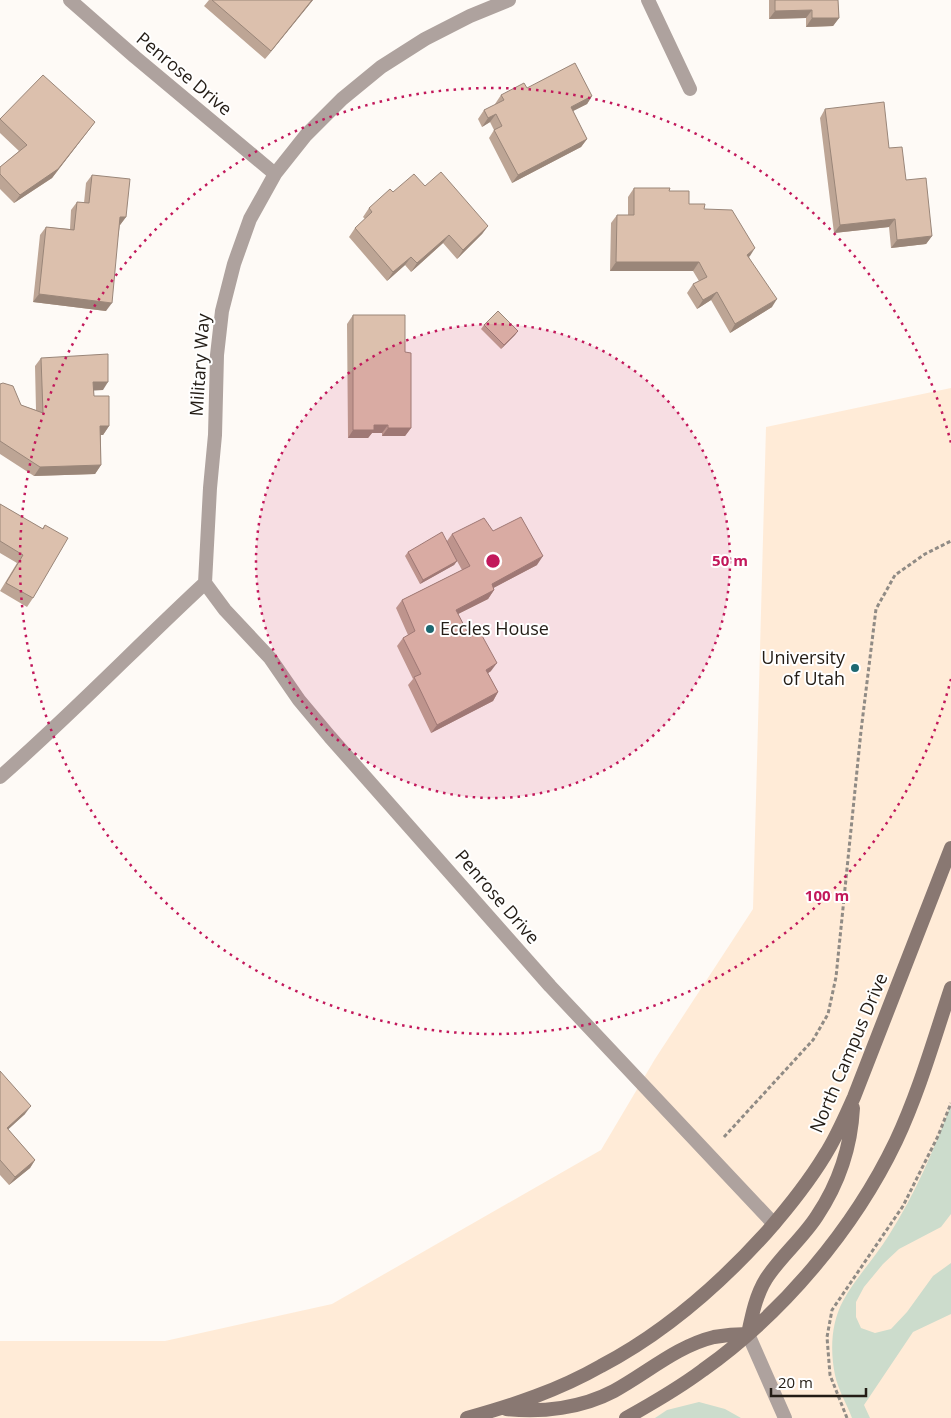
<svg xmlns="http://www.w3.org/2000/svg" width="951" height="1418" font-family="'Open Sans',sans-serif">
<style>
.built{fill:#ffebd7}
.green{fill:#ccdccc}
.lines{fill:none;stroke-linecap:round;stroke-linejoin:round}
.path{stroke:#908b85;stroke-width:3;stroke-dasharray:4 2.5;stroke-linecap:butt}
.minor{stroke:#aea29e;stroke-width:14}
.tertiary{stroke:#aea29e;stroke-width:14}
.secondary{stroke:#897872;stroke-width:14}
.wall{fill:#bda595}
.shaded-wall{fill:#9a8679}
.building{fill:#dcc0ad;stroke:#9a8679}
.ring{fill:none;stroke:#c2185b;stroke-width:2.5;stroke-dasharray:2.5 5}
.poi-dot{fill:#1d6871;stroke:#fff;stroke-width:2}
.labels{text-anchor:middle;stroke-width:4;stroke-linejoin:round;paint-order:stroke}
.street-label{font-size:18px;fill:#231c15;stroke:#fff}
.poi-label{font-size:18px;fill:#231c15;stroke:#fff;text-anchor:start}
.centre{fill:#c2185b;stroke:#fff;stroke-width:2.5}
.ring-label{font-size:15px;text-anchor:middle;font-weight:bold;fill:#c2185b;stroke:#fff;stroke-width:4;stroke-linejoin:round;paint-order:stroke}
</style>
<rect width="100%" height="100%" fill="#fefaf6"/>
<!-- built -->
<path class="built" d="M 951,388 L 951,1418 L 0,1418 L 0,1341 L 165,1341 L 332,1304 L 601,1150 L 655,1059 L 753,909 L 766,427 Z"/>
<!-- green -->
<path class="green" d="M 951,1104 L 951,1214 L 941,1227 L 899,1249 L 883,1264 L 864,1287 L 856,1302 L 856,1317 L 861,1328 L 875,1333 L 891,1329 L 907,1312 L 933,1276 L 951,1263 L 951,1314 L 913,1332 L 864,1405 L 870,1418 L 852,1418 C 847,1404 838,1390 835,1375 C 830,1351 831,1323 843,1301 C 856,1277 875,1258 889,1235 C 915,1194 934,1150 951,1104 Z
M 699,1402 L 725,1409 L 741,1418 L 655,1418 L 667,1410 Z"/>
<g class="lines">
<!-- path -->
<path class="path" d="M 724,1137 L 813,1040 L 828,1014 L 836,977 L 861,731 L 876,609 L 895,575 L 925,554 L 951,541
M 847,1418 L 830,1375 L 827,1337 L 832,1310 L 903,1206 L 938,1136 L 951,1103"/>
<!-- minor -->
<path class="minor" d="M 70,0 L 135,57 L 275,174
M 648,0 L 690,89
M 205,583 L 225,610 L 270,658 L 299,700 L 330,737 L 550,986 L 774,1224
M 0,777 C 71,715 136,647 205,583 L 210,488 L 215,435 L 217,355 L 222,311 L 234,264 L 250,219 L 275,174 L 306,135 L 342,99 L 381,67 L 425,39 L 470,16 L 509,0"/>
<!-- tertiary -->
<path class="tertiary" d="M 748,1334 L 785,1418"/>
<!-- secondary -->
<path class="secondary" d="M 748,1334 C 752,1315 756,1295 766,1279 C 780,1257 803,1238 817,1216 C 839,1183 851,1147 853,1108
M 506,1409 C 542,1413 582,1408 614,1391 C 647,1373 677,1346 714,1337 C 725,1335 737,1334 748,1334
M 467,1418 C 514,1405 559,1390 601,1366 C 664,1333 718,1286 766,1233 C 787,1209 808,1183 825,1155 C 837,1136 845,1117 854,1097 L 951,848
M 626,1418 C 653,1403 679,1388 703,1370 C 782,1314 854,1229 896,1141 C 919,1092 934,1039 951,988"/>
</g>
<!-- wall -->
<path class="wall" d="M 209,0 L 313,0 L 265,59 L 204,6 Z
M 769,0 L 838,0 L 839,18 L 833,26 L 806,27 L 806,18 L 769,19 Z
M 527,88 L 592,96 L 587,104 L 573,111 L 587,139 L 581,147 L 512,183 L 489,138 L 494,130 L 490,122 L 482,127 L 478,119 L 484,110 L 496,105 L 495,104 L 501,95 Z
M 825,109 L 889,148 L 906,180 L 932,236 L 926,244 L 891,248 L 889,227 L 834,233 L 820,118 Z
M 0,119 L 95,122 L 52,178 L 14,203 L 0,189 L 0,167 L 19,151 L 0,133 Z
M 92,175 L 126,217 L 120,225 L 106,311 L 33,302 L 40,235 L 46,227 L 70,229 L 71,210 L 77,202 L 84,203 L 86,183 Z
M 425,186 L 488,226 L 482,234 L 457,259 L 443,243 L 411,272 L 405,265 L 387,281 L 349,237 L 355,228 L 365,219 L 363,217 L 369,208 L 393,192 Z
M 634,188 L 669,191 L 689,204 L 704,209 L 749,257 L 772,307 L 730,333 L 711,300 L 697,309 L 687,293 L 693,284 L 699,281 L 693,271 L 610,271 L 611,223 L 617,215 L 628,215 L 628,197 Z
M 353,315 L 405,352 L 411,428 L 405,436 L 382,436 L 382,433 L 372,433 L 368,438 L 348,438 L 347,324 Z
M 484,325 L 518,331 L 515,335 L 501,349 L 481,329 Z
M 41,358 L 103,390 L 94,390 L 94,396 L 109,426 L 103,435 L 101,435 L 101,465 L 95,474 L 34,476 L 0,454 L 0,384 L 21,405 L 36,410 L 35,366 Z
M 0,504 L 42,529 L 45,525 L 33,598 L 27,607 L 0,591 L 17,563 L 0,553 Z
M 493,531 L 537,565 L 493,588 L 494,590 L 488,599 L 458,614 L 470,637 L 491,671 L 488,673 L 498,692 L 493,701 L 431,733 L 408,685 L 413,679 L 397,646 L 403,638 L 408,635 L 396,608 L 402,600 L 462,570 L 457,561 L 454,565 L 420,584 L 405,556 L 408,552 L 447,541 L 452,534 Z
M 0,1071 L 25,1114 L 8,1129 L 35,1160 L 30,1168 L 9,1185 L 0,1175 Z"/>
<!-- shaded-wall -->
<path class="shaded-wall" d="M 312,0 L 313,0 L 265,59 L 271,51 Z
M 812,10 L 806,18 L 769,19 L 775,11 Z
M 812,18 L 839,18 L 833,26 L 806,27 Z
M 592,96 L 587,104 L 565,115 L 571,107 Z
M 496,114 L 490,122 L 482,127 L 488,118 Z
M 95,122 L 52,178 L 14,203 L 20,195 Z
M 587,139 L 581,147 L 512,183 L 518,175 Z
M 120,217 L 126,217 L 120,225 L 115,225 Z
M 895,219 L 889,227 L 834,233 L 840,225 Z
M 488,226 L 482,234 L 457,259 L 463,250 Z
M 449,235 L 443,243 L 411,272 L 417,263 Z
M 932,236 L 926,244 L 891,248 L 897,240 Z
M 755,248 L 750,256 L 742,263 L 747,255 Z
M 411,257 L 405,265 L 387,281 L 393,272 Z
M 616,262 L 699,262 L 693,271 L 610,271 Z
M 717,292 L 711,300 L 697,309 L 703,300 Z
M 39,294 L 112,303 L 106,311 L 33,302 Z
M 777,299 L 772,307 L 730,333 L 735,324 Z
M 518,331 L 515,335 L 501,349 L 504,345 Z
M 93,382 L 108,382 L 103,390 L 87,391 Z
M 374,425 L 388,425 L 382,433 L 372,433 L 368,438 L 348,438 L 353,430 Z
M 100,426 L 109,426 L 103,435 L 95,435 Z
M 388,428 L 411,428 L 405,436 L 382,436 Z
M 101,465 L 95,474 L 34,476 L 40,467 Z
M 543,556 L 537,565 L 486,592 L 492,584 Z
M 457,561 L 454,565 L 420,584 L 423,580 Z
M 494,590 L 488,599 L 450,618 L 456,610 Z
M 497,663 L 491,671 L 481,678 L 486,670 Z
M 498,692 L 493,701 L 431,733 L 437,725 Z
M 31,1106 L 25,1114 L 1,1136 L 7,1128 Z
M 35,1160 L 30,1168 L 9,1185 L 15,1177 Z"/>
<!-- building -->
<path class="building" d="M 212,0 L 312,0 L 271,51 Z
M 775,0 L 838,0 L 839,18 L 812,18 L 812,10 L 775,11 Z
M 575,63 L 592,96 L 571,107 L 587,139 L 518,175 L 494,130 L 502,126 L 496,114 L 488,118 L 484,110 L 504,100 L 501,95 L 524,83 L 527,88 Z
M 43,75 L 95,122 L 58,169 L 20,195 L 0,174 L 0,167 L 27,145 L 0,119 Z
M 884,102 L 889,148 L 902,147 L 906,180 L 926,178 L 932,236 L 897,240 L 895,219 L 840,225 L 825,109 Z
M 441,172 L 488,226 L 463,250 L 449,235 L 417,263 L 411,257 L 393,272 L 355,228 L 372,212 L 369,208 L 390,189 L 393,192 L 414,174 L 425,186 Z
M 92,175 L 130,179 L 126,217 L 120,217 L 112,303 L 39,294 L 46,227 L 74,230 L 77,202 L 89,203 Z
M 634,188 L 670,188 L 669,191 L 689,191 L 689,204 L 705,204 L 704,209 L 732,210 L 755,248 L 747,255 L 777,299 L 735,324 L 717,292 L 703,300 L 693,284 L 707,277 L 699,262 L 616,262 L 617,215 L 634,215 Z
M 498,311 L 518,331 L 504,345 L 484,325 Z
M 353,315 L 405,315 L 405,352 L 411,353 L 411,428 L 388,428 L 388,425 L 374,425 L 374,430 L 353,430 Z
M 108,354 L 108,382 L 93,382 L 94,396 L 109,396 L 109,426 L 100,426 L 101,465 L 40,467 L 0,441 L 0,384 L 3,383 L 13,386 L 21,405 L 43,413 L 41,358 Z
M 0,504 L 43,529 L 45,525 L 68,538 L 33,598 L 6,583 L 23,555 L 0,541 Z
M 521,517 L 543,556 L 492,584 L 494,590 L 456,610 L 470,637 L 480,632 L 497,663 L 486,670 L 498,692 L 437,725 L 414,677 L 421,674 L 403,638 L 415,631 L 402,600 L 470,566 L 452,534 L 484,518 L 493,531 Z
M 442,532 L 457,561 L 423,580 L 408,552 Z
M 0,1071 L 31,1106 L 7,1128 L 35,1160 L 15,1177 L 0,1160 Z"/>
<!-- distance rings -->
<circle cx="493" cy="561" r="237" fill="#c2185b" fill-opacity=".12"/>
<g class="ring">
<circle cx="493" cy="561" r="237"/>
<path d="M951 679A473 473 0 1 1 951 443"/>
</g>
<!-- markers -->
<g class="poi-dot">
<circle cx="430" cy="629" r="5"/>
<circle cx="855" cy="668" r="5"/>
</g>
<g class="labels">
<!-- street labels -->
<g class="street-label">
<text transform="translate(184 74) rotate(40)" y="6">Penrose Drive</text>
<text transform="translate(200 365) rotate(-86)" y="6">Military Way</text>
<text transform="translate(497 897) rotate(49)" y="6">Penrose Drive</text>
<text transform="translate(849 1053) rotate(-67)" y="6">North Campus Drive</text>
</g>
<!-- poi labels -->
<g class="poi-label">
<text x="440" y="635">Eccles House</text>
<text x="845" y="664" text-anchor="end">University<tspan x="845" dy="21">of Utah</tspan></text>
</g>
</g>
<circle cx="493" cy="561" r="8" class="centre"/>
<g class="ring-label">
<text x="730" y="566">50 m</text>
<text x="827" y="901">100 m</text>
</g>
<!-- scale -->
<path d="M771 1388v8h95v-8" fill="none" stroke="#231c15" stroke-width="2.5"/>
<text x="778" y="1388" font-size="15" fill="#231c15" stroke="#ffffff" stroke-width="4" paint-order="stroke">20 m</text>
</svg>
